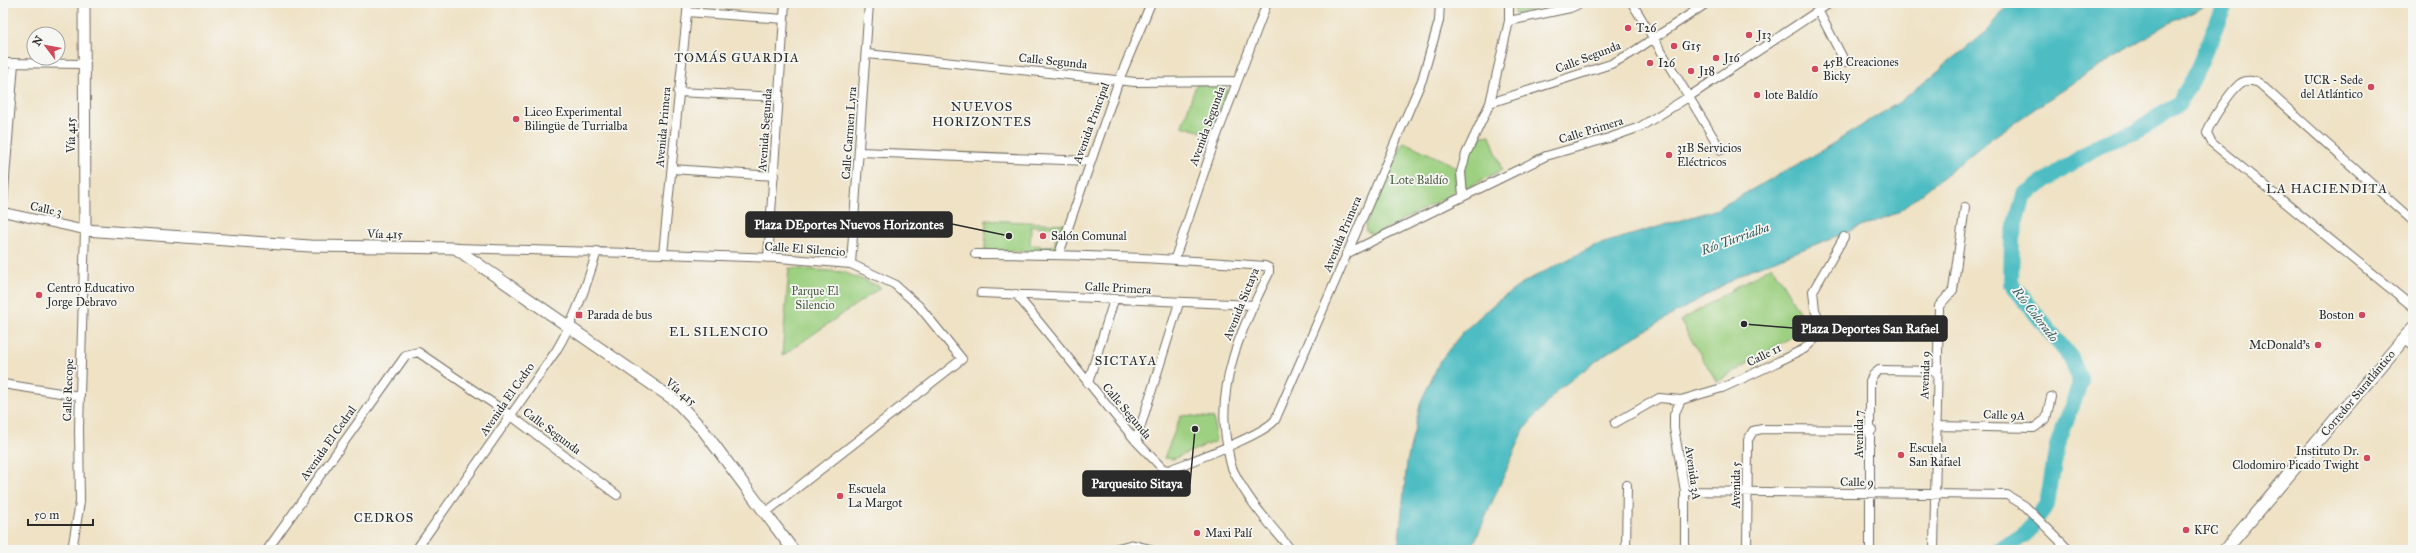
<svg xmlns="http://www.w3.org/2000/svg" width="2416" height="553" font-family="'IM FELL Great Primer',serif">
<style>
.green{fill:#9dd081;stroke:#647e56;fill-rule:evenodd}
.water{fill:#4ebdc3;stroke:#3c7477}
.lines{fill:none;stroke-linecap:round;stroke-linejoin:round}
.river{stroke:#4ebdc3;stroke-width:16}
.street-casing{stroke:#706b61;stroke-width:10}
.secondary-casing{stroke:#706b61;stroke-width:13}
.primary-casing{stroke:#706b61;stroke-width:14}
.street{stroke:#fff;stroke-width:8}
.secondary{stroke:#fff;stroke-width:11}
.primary{stroke:#fff;stroke-width:12}
.poi-dot{fill:#d1495b;stroke:#f6f6f2;stroke-width:1.5}
.labels{text-anchor:middle;stroke-width:3.5;stroke-linejoin:round;paint-order:stroke}
.poi-label{font-size:12px;fill:#2b2b2b;stroke:#f6f6f2;text-anchor:start}
.street-label{font-size:12px;fill:#2b2b2b;stroke:#f6f6f2}
.park-label{font-size:12px;fill:#4d5d45;stroke:#f6f6f2}
.neighbourhood-label{font-size:13px;letter-spacing:1px;fill:#2b2b2b;stroke:#f6f6f2}
.water-label{font-size:13px;font-style:italic;fill:#375e60;stroke:#f6f6f2}
.leader{fill:none;stroke:#2b2b2b;stroke-width:1.5}
.callout-dot{fill:#2b2b2b;stroke:#f6f6f2;stroke-width:1.5}
.callout{fill:#2b2b2b;stroke:#2b2b2b;stroke-width:1.5}
.callout-label{font-size:13px;text-anchor:middle;font-weight:bold;fill:#fff}
</style>
<rect width="100%" height="100%" fill="#f6f6f2"/>
<filter id="ink" filterUnits="userSpaceOnUse"><feTurbulence type="fractalNoise" baseFrequency=".025" numOctaves="2"/><feDisplacementMap in="SourceGraphic" scale="8" xChannelSelector="R" yChannelSelector="G"/><feConvolveMatrix kernelMatrix="1 2 1 2 8 2 1 2 1" color-interpolation-filters="sRGB"/></filter>
<filter id="wash" filterUnits="userSpaceOnUse"><feTurbulence type="fractalNoise" baseFrequency=".012" numOctaves="4" result="noise"/><feDisplacementMap in="SourceGraphic" scale="16" xChannelSelector="R" yChannelSelector="G"/><feGaussianBlur stdDeviation="0.9" result="paint"/><feColorMatrix in="noise" values="0 0 0 0 0 0 0 0 0 0 0 0 0 0 0 0 0 1.4 0 .05"/><feComposite in="paint" operator="in"/></filter>
<g filter="url(#wash)">
<rect width="100%" height="100%" fill="#efe2c5"/>
<!-- green -->
<path class="green" d="M 1512,3 L 1568,3 L 1515,14 L 1515,8 L 1512,8 Z
M 1220,83 L 1228,90 L 1212,135 L 1182,126 L 1196,85 Z
M 1490,135 L 1502,170 L 1463,190 L 1464,161 L 1476,137 Z
M 1404,142 L 1455,166 L 1455,190 L 1448,196 L 1375,235 L 1366,231 L 1365,225 Z
M 986,220 L 1065,224 L 1056,251 L 985,251 ZM 1031,226 L 1056,228 L 1055,246 L 1030,245 Z
M 1772,266 L 1808,327 L 1717,382 L 1680,321 Z
M 789,268 L 843,272 L 881,287 L 782,356 Z
M 1181,415 L 1214,418 L 1216,441 L 1173,459 L 1164,458 Z"/>
<!-- water -->
<path class="water" d="M 2009,3 L 2211,3 L 2166,25 L 2071,84 L 1989,140 L 1897,213 L 1749,270 L 1607,353 L 1559,389 L 1525,428 L 1471,550 L 1398,550 L 1407,462 L 1421,401 L 1440,361 L 1462,333 L 1495,303 L 1526,281 L 1594,246 L 1715,210 L 1816,154 L 1901,101 L 1985,33 Z"/>
<g class="lines">
<!-- river -->
<path class="river" d="M 1999,550 L 2024,536 L 2047,504 L 2057,446 L 2081,381 L 2071,358 L 2011,283 L 2012,238 L 2024,195 L 2101,144 L 2136,132 L 2179,103 L 2193,79 L 2226,3"/>
</g>
</g>
<g filter="url(#ink)">
<g class="lines">
<!-- street casing -->
<g class="street-casing">
<path id="street" d="M 1632,3 L 1721,150
M 1818,10 L 1845,62
M 687,12 L 784,19
M 1509,21 L 1570,8 L 1581,3
M 867,54 L 1135,82 L 1237,81
M 3,63 L 84,64
M 678,92 L 779,97
M 1490,103 L 1611,64 L 1630,54 L 1707,3
M 860,152 L 1090,161
M 672,169 L 774,176
M 1463,195 L 1461,172 L 1466,154 L 1490,103 L 1509,21 L 1509,3
M 3,203 L 14,63
M 3,212 L 85,230 L 79,428 L 80,502 L 72,550
M 2413,221 L 2259,83 C 2253,81 2247,79 2241,83 C 2231,90 2210,122 2207,133 L 2212,143 L 2413,307
M 456,248 L 663,254 L 779,258 L 851,264 L 894,284 L 919,306 L 962,359 L 765,513
M 663,254 L 688,3
M 975,254 C 1072,254 1168,258 1265,266 L 1269,268 L 1269,273 C 1242,327 1214,386 1228,449 C 1229,456 1230,465 1234,472 C 1248,501 1271,525 1291,550
M 1059,254 L 1119,80 L 1151,3
M 1346,254 L 1546,156 L 1609,138 L 1640,127 L 1690,96 L 1830,3
M 768,258 L 785,3
M 1175,258 L 1214,143 L 1267,3
M 851,264 L 869,3
M 981,293 L 1253,305
M 1016,294 L 1136,441 L 1163,469 L 1169,470 C 1191,461 1262,436 1275,420 C 1277,417 1278,412 1280,409 L 1422,80 L 1439,21 L 1440,3
M 2404,338 L 2413,345
M 1088,383 L 1114,300
M 3,384 L 79,396
M 1681,400 L 1674,415 L 1674,428 L 1685,491 L 1685,550
M 1615,423 L 1659,398 L 1681,400 L 1722,388 L 1763,369 L 1804,349 L 1820,334 L 1822,325 L 1815,310 L 1813,291 L 1844,237
M 1936,426 L 2034,428 L 2046,419 L 2051,397
M 1136,441 L 1179,303
M 1685,491 L 2007,495 L 2025,506 L 2069,550
M 267,550 L 406,355 L 418,352 L 510,415 L 617,495
M 416,550 L 556,351 C 575,319 586,287 597,251
M 1626,550 L 1627,485
M 1747,550 L 1748,440 L 1753,431 L 1762,429 L 1872,430
M 1870,550 L 1870,381 L 1873,375 L 1879,370 L 1937,371
M 1934,550 L 1939,306 L 1953,290 L 1965,207"/>
</g>
<!-- secondary casing -->
<g class="secondary-casing">
<path id="secondary" d="M 84,3 L 85,230 L 310,246 L 455,248 L 676,401 L 703,430 L 793,550
M 1116,550 L 1132,546 L 1148,550"/>
</g>
<!-- primary casing -->
<g class="primary-casing">
<path id="primary" d="M 2225,550 L 2413,328"/>
</g>
<!-- street -->
<use href="#street" class="street"/>
<!-- secondary -->
<use href="#secondary" class="secondary"/>
<!-- primary -->
<use href="#primary" class="primary"/>
</g>
</g>
<!-- markers -->
<g class="poi-dot">
<circle cx="1628" cy="28" r="4"/>
<circle cx="1749" cy="35" r="4"/>
<circle cx="1674" cy="46" r="4"/>
<circle cx="1716" cy="58" r="4"/>
<circle cx="1650" cy="63" r="4"/>
<circle cx="1815" cy="69" r="4"/>
<circle cx="1691" cy="71" r="4"/>
<circle cx="2371" cy="87" r="4"/>
<circle cx="1757" cy="95" r="4"/>
<circle cx="516" cy="119" r="4"/>
<circle cx="1669" cy="155" r="4"/>
<circle cx="1043" cy="236" r="4"/>
<circle cx="39" cy="295" r="4"/>
<rect x="575" y="311" width="8" height="8" rx="2"/>
<circle cx="2362" cy="315" r="4"/>
<circle cx="2318" cy="345" r="4"/>
<circle cx="1901" cy="455" r="4"/>
<circle cx="2367" cy="458" r="4"/>
<circle cx="840" cy="496" r="4"/>
<circle cx="2186" cy="530" r="4"/>
<circle cx="1197" cy="533" r="4"/>
</g>
<g class="labels">
<!-- poi labels -->
<g class="poi-label">
<text x="1636" y="32">T26</text>
<text x="1757" y="39">J13</text>
<text x="1682" y="50">G15</text>
<text x="1724" y="62">J16</text>
<text x="1823" y="66">45B Creaciones<tspan x="1823" dy="14">Bicky</tspan></text>
<text x="1658" y="67">I26</text>
<text x="1699" y="75">J18</text>
<text x="2363" y="84" text-anchor="end">UCR - Sede<tspan x="2363" dy="14">del Atlántico</tspan></text>
<text x="1765" y="99">lote Baldío</text>
<text x="524" y="116">Liceo Experimental<tspan x="524" dy="14">Bilingüe de Turrialba</tspan></text>
<text x="1677" y="152">31B Servicios<tspan x="1677" dy="14">Eléctricos</tspan></text>
<text x="1051" y="240">Salón Comunal</text>
<text x="47" y="292">Centro Educativo<tspan x="47" dy="14">Jorge Debravo</tspan></text>
<text x="587" y="319">Parada de bus</text>
<text x="2354" y="319" text-anchor="end">Boston</text>
<text x="2310" y="349" text-anchor="end">McDonald's</text>
<text x="1909" y="452">Escuela<tspan x="1909" dy="14">San Rafael</tspan></text>
<text x="2359" y="455" text-anchor="end">Instituto Dr.<tspan x="2359" dy="14">Clodomiro Picado Twight</tspan></text>
<text x="848" y="493">Escuela<tspan x="848" dy="14">La Margot</tspan></text>
<text x="2194" y="534">KFC</text>
<text x="1205" y="537">Maxi Palí</text>
</g>
<!-- street labels -->
<g class="street-label">
<text transform="translate(1588 57) rotate(-21)" y="4">Calle Segunda</text>
<text transform="translate(1053 61) rotate(6)" y="4">Calle Segunda</text>
<text transform="translate(1091 123) rotate(-70)" y="4">Avenida Principal</text>
<text transform="translate(1207 126) rotate(-70)" y="4">Avenida Segunda</text>
<text transform="translate(663 127) rotate(-85)" y="4">Avenida Primera</text>
<text transform="translate(765 130) rotate(-86)" y="4">Avenida Segunda</text>
<text transform="translate(1591 130) rotate(-17)" y="4">Calle Primera</text>
<text transform="translate(849 133) rotate(-86)" y="4">Calle Carmen Lyra</text>
<text transform="translate(71 135) rotate(-90)" y="4">Vía 415</text>
<text transform="translate(46 209) rotate(12)" y="4">Calle 3</text>
<text transform="translate(385 234) rotate(1)" y="4">Vía 415</text>
<text transform="translate(1342 234) rotate(-67)" y="4">Avenida Primera</text>
<text transform="translate(805 249) rotate(4)" y="4">Calle El Silencio</text>
<text transform="translate(1118 288) rotate(3)" y="4">Calle Primera</text>
<text transform="translate(1241 304) rotate(-68)" y="4">Avenida Sictaya</text>
<text transform="translate(1764 355) rotate(-26)" y="4">Calle 11</text>
<text transform="translate(1925 375) rotate(-88)" y="4">Avenida 9</text>
<text transform="translate(68 390) rotate(-88)" y="4">Calle Recope</text>
<text transform="translate(681 392) rotate(40)" y="4">Vía 415</text>
<text transform="translate(2358 393) rotate(-50)" y="4">Corredor Suratlántico</text>
<text transform="translate(507 399) rotate(-55)" y="4">Avenida El Cedro</text>
<text transform="translate(1127 411) rotate(50)" y="4">Calle Segunda</text>
<text transform="translate(2004 415) rotate(2)" y="4">Calle 9A</text>
<text transform="translate(552 431) rotate(37)" y="4">Calle Segunda</text>
<text transform="translate(1859 434) rotate(-90)" y="4">Avenida 7</text>
<text transform="translate(328 443) rotate(-55)" y="4">Avenida El Cedral</text>
<text transform="translate(1693 473) rotate(82)" y="4">Avenida 3A</text>
<text transform="translate(1857 482) rotate(1)" y="4">Calle 9</text>
<text transform="translate(1736 485) rotate(-90)" y="4">Avenida 5</text>
</g>
<!-- park labels -->
<g class="park-label">
<text x="1419" y="184">Lote Baldío</text>
<text x="815" y="295">Parque El<tspan x="815" dy="14">Silencio</tspan></text>
</g>
<!-- neighbourhood labels -->
<g class="neighbourhood-label">
<text x="737" y="62">TOMÁS GUARDIA</text>
<text x="982" y="111">NUEVOS<tspan x="982" dy="15">HORIZONTES</tspan></text>
<text x="2327" y="193">LA HACIENDITA</text>
<text x="719" y="336">EL SILENCIO</text>
<text x="1126" y="365">SICTAYA</text>
<text x="384" y="522">CEDROS</text>
</g>
<!-- water labels -->
<g class="water-label">
<text transform="translate(1735 238) rotate(-20)" y="5">Río Turrialba</text>
<text transform="translate(2036 314) rotate(52)" y="5">Río Colorado</text>
</g>
</g>
<!-- callouts -->
<path class="leader" d="M1009 236L952 224M1744 324L1793 328M1195 429L1190 484"/>
<g class="callout-dot">
<circle cx="1009" cy="236" r="4"/>
<circle cx="1744" cy="324" r="4"/>
<circle cx="1195" cy="429" r="4"/>
</g>
<g class="callout">
<rect x="746" y="212" width="206" height="25" rx="4"/>
<rect x="1793" y="316" width="154" height="25" rx="4"/>
<rect x="1083" y="471" width="107" height="25" rx="4"/>
</g>
<g class="callout-label">
<text x="849" y="229">Plaza DEportes Nuevos Horizontes</text>
<text x="1870" y="333">Plaza Deportes San Rafael</text>
<text x="1137" y="488">Parquesito Sitaya</text>
</g>
<!-- margin -->
<rect width="2416" height="553" fill="none" stroke="#f6f6f2" stroke-width="16"/>
<!-- north arrow -->
<g transform="translate(46 46) rotate(302)"><circle r="19" fill="#f6f6f2" stroke="#a5a5a2"/>
<path d="M0-3L7 15L0 10L-7 15Z" fill="#d1495b"/>
<text y="-6" font-size="11" font-weight="bold" text-anchor="middle" fill="#2b2b2b">N</text>
</g>
<!-- scale -->
<path d="M28 519v6h65v-6" fill="none" stroke="#2b2b2b" stroke-width="2"/>
<text x="34" y="519" font-size="12" fill="#2b2b2b" stroke="#f6f6f2" stroke-width="3" paint-order="stroke">50 m</text>
</svg>
